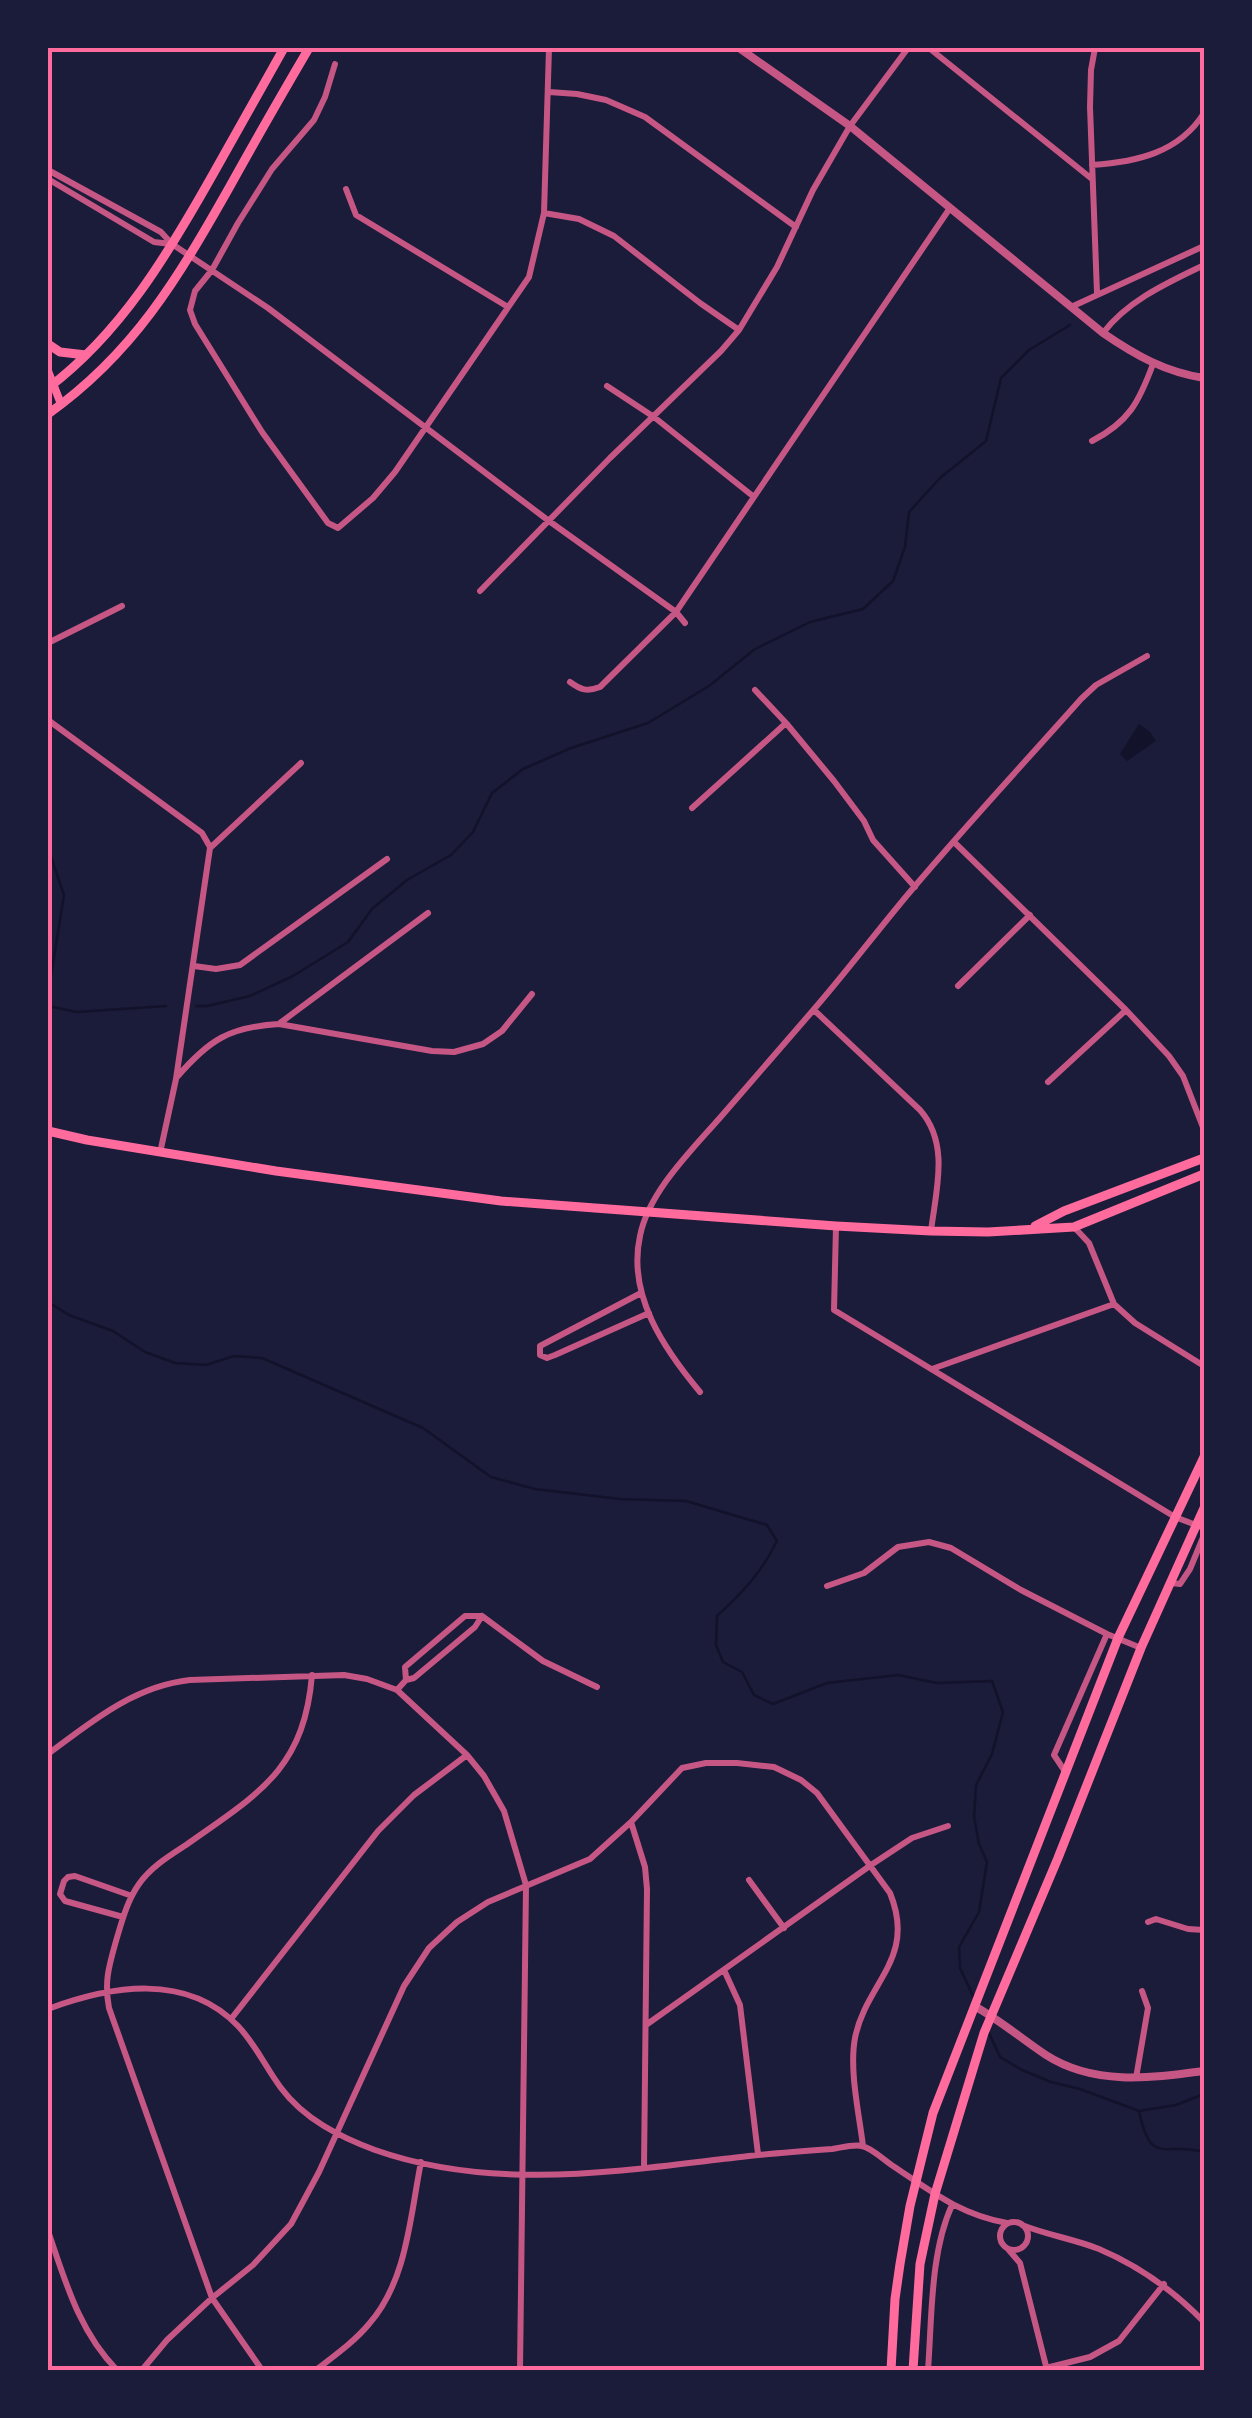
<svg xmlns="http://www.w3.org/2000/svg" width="1252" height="2418" font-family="'Noto Sans',sans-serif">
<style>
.water{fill:#12122b}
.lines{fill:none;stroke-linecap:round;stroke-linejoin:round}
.stream{stroke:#12122b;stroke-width:2.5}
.minor{stroke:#c65784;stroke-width:6}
.tertiary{stroke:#c65784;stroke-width:8}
.secondary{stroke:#ff6b9d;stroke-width:8}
.primary{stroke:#ff6b9d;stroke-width:9}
.neatline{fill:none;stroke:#ff6b9d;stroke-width:4}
</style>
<rect width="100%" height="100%" fill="#1b1b3a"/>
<!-- water -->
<path class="water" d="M 1139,724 L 1150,732 L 1156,741 L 1127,761 L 1120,754 Z"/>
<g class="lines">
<!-- stream -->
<path class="stream" d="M 48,848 L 64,895 L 48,994
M 48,1006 L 77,1012 L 166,1006
M 196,1006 L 207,1006 L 250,996 L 293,976 L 348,942 L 372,909 L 407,880 L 451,855 L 473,832 L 492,793 L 523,769 L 571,748 L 648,723 L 709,686 L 755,649 L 810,622 L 863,609 L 893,581 L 905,547 L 909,512 L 940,478 L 986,441 L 1001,378 L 1029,350 L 1070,325
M 48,1302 L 69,1315 L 113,1331 L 145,1352 L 175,1363 L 206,1365 L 234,1356 L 262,1358 L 423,1428 L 491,1477 L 535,1489 L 620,1499 L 686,1501 L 767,1525 L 777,1541 C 762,1572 742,1593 717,1616 L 716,1645 L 723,1662 L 742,1672 L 754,1695 L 773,1704 L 827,1683 L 898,1675 L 937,1683 L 992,1681 L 1003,1712 L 992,1754 L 976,1785 L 974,1817 L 979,1844 L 987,1862 L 979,1912 L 959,1947 L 960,1968 L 974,1998
M 989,2033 L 1000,2057 L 1022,2070 L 1051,2082 L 1080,2089 L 1139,2111 L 1176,2105 L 1204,2094
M 1139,2111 C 1151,2168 1164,2141 1204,2152"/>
<!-- minor -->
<path class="minor" d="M 929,48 L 1092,179
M 1095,48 L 1091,70 L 1090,107 L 1097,293
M 335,64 L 325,97 L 314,120 L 272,169 L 238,223 L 212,270 L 195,291 L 190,310 L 195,324 L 262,432 L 328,523 L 338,528 L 373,498 L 395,472 L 529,277 L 544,213 L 549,48
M 549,92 L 577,94 L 606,100 L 645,117 L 796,227
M 1092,165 C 1136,162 1179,153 1204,113
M 48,170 L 161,232 L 172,244 L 268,308 L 549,521 L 676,612 L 685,623
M 48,179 L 154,242 L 171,244
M 346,189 L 356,215 L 508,307
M 544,213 L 579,219 L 614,236 L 700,303 L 739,330
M 1071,307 L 1204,246
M 1103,333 C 1128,300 1169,282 1204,265
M 607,386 L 654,417 L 754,497
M 1092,441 C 1129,422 1139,402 1153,364
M 480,591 L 610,458 L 721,351 L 739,330 L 777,267 L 813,190 L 850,126 L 908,48
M 48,643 L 122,606
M 570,682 C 581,690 587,692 600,687 L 676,612 L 950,208
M 755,690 L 786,723 L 834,781 L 864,821 L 873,840 L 915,887
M 48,720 L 202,833 L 210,847
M 692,808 L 786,723
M 954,842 L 1126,1010 L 1169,1056 L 1183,1076 L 1204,1130
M 194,966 L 216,969 L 240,965 L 387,859
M 958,986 L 1030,915
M 814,1010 L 920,1110 C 950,1144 936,1190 931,1231
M 280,1023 L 428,913
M 177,1077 C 209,1040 229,1027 279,1024 L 432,1051 L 454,1052 L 483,1044 L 502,1031 L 532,994
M 1048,1082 L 1126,1010
M 160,1153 L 176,1079 L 210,848 L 301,763
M 836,1226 L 834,1310 L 1175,1517 L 1204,1528
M 1074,1227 L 1089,1243 L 1114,1304 L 1135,1323 L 1204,1366
M 641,1293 L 540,1346 L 540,1355 L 547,1358 L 555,1355 L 649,1313
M 932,1369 L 1114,1304
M 700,1392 C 664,1349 627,1295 640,1236 C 649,1190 695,1147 725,1112 C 753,1080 781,1047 809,1015 C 846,973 879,928 915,886 C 969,822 1026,761 1081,699 L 1096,685 L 1147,656
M 1171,1583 L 1180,1584 L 1190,1569 L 1204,1535
M 827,1586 L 864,1573 L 898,1547 L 929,1542 L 951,1548 L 1021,1590 L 1107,1634 L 1141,1648
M 482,1616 L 543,1661 L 597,1687
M 406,1680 L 405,1667 L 465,1616 L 481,1616
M 397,1690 L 406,1680 L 414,1678 L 475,1627 L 482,1616
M 48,1754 C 91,1722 134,1686 190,1680 L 344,1675 L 367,1679 L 397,1690 L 467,1755 L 484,1776 L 504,1811 L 526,1885 L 520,2370
M 1066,1773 L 1054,1755 L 1107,1634
M 631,1822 L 645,1867 L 647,1889 L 644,2168
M 749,1880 L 784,1928
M 123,1917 L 65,1901 L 60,1894 L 64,1881 L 68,1877 L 75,1876 L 132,1896
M 1148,1922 L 1156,1919 L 1188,1929 L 1204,1930
M 724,1970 L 740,2005 L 758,2154
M 48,2009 C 110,1986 186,1972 238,2026 C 256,2045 266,2068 281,2088 C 304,2119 340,2137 375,2150 C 497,2193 624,2170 749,2156 C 776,2153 804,2151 832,2149 C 840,2148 853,2144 862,2146 C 872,2148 885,2161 893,2166 C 932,2192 961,2215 1007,2223
M 231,2019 L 378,1831 L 414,1795 L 467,1755
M 646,2025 L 871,1865 L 912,1838 L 948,1826
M 1136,2078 L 1148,2008 L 1142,1991
M1000 2236a14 14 0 1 1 28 0a14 14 0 1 1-28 0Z
M 1022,2225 C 1047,2235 1074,2239 1099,2249 C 1139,2266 1174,2291 1204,2322
M 48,2231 C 65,2280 79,2332 117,2370
M 1008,2249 L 1020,2263 L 1047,2370
M 1046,2368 L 1090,2357 L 1119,2341 L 1164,2284
M 142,2370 L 167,2340 L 212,2298 L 253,2265 L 291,2224 L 319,2172 L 404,1986 L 429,1948 L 457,1922 L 488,1902 L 590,1859 L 631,1822 L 682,1768 L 706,1763 L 737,1763 L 774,1767 L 801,1780 L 817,1793 L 890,1893 C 917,1959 866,1982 855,2038 C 849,2070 859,2113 863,2146
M 262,2370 L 212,2298 L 109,2008 C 104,1981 109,1966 116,1941 C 122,1921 127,1901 139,1884 C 151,1867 169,1856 186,1845 C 258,1794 304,1770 312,1675
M 316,2370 C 334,2356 354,2342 369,2324 C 407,2281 410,2217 421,2162
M 928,2370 C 932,2318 930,2253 952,2205"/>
<!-- tertiary -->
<path class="tertiary" d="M 739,48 L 850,126 L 1103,333 C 1135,355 1165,372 1204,378
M 976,2007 C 1001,2021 1022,2039 1046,2055 C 1094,2086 1151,2078 1204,2071"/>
<!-- secondary -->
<path class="secondary" d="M 48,371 L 61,404"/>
<!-- primary -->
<path class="primary" d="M 48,344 L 60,352 L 86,355
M 48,388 C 121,333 168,254 212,176 C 236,133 260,90 284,48
M 48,414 C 134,353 178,278 229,188 C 255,141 282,94 309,48
M 48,1131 L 87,1140 L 276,1171 L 501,1201 L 836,1226 L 931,1231 L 988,1232 L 1074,1227 L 1204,1174
M 1035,1226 L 1064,1211 L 1204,1158
M 891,2370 L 895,2299 L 900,2264 L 910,2206 L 933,2113 L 1118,1638 L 1204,1457
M 913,2370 L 920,2264 L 935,2194 L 984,2033 L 1058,1858 L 1141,1648 L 1204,1508"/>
</g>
<!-- border -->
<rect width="1252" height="2418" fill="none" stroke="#1b1b3a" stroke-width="100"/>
<rect x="50" y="50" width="1152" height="2318" class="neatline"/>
</svg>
